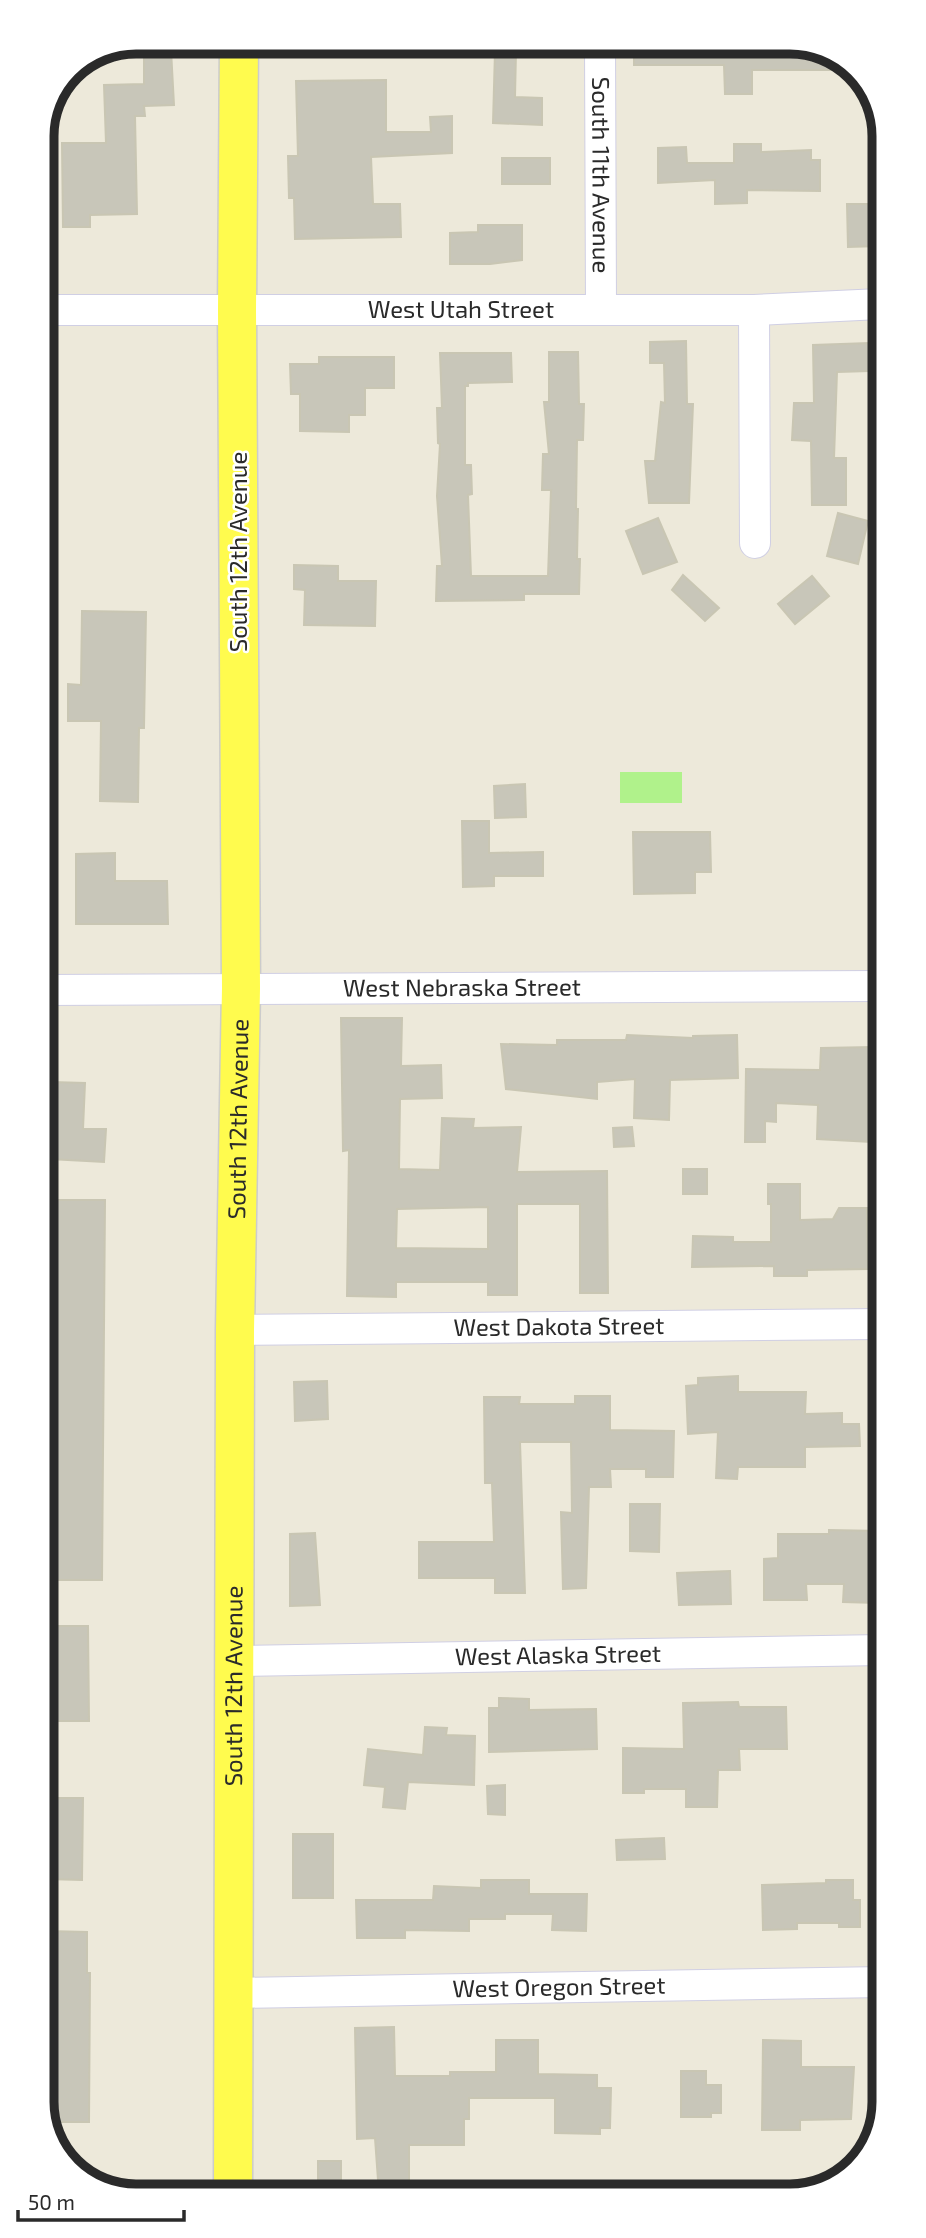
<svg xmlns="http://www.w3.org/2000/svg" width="926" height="2238" font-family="'Exo 2',sans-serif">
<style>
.pitch{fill:#b0f28b}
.building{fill:#c8c6b9;stroke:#c9c6b3;stroke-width:2;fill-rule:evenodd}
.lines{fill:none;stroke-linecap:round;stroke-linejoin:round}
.minor-casing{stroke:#d0cfe4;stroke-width:32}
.major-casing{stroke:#ccc;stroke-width:41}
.minor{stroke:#fff;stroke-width:30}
.major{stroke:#fffb4e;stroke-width:38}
.labels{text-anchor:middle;stroke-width:5;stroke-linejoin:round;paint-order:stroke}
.street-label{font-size:24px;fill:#2a2a2a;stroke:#fff}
.rim{fill:none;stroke:#2a2a2a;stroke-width:9}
</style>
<rect width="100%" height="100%" fill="#ede9da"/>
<!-- pitch -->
<path class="pitch" d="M 620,772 L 682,772 L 682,803 L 620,803 Z"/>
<!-- building -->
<path class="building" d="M 634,42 L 797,42 L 832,56 L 832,70 L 752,70 L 752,94 L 725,94 L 724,65 L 634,65 Z
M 171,50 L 174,105 L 144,106 L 145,116 L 135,116 L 137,214 L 90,215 L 90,227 L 63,227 L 62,143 L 106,143 L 104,85 L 144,84 L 144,51 Z
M 495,51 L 516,51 L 515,97 L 542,98 L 542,125 L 493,123 Z
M 386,80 L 386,132 L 431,132 L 430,117 L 452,116 L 452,153 L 371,157 L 373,204 L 400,204 L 401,237 L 295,239 L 294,198 L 289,198 L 288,156 L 298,156 L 296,81 Z
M 734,144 L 761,144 L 761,152 L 811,150 L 811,160 L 820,160 L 820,191 L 747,190 L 747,203 L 715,204 L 715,180 L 658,183 L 658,148 L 686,147 L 687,163 L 734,163 Z
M 502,158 L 550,158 L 550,184 L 502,184 Z
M 847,204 L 879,204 L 879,246 L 848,247 Z
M 478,225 L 522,225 L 522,260 L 490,264 L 450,264 L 450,233 L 478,232 Z
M 686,341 L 687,404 L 693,404 L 689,503 L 649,503 L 645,461 L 655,461 L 661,402 L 665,403 L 664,363 L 650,363 L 650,342 Z
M 869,343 L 869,371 L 837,372 L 834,458 L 846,458 L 846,505 L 812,505 L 811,441 L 792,440 L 794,403 L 814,403 L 813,345 Z
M 549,352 L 578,352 L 579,404 L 584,404 L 583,440 L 577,440 L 576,509 L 578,509 L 577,559 L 580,559 L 579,594 L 524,594 L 524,600 L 436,601 L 437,566 L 442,566 L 437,496 L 440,444 L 438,443 L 437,408 L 442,408 L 440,353 L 511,353 L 512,382 L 468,383 L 468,386 L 465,386 L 465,465 L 471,465 L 472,494 L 468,495 L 471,576 L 548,576 L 551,490 L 542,490 L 543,454 L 549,454 L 544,402 L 549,402 Z
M 319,357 L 394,357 L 394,388 L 365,388 L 365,415 L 349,415 L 349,432 L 300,431 L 300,394 L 291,394 L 290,364 L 319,364 Z
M 838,513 L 868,521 L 858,564 L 827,556 Z
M 658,518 L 677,562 L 643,574 L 626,531 Z
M 294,565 L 338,566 L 338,581 L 376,581 L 375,626 L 304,625 L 305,590 L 294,589 Z
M 683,575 L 719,608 L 705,621 L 672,590 Z
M 812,576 L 829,596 L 795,624 L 778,604 Z
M 82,611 L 146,612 L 144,728 L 139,728 L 138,802 L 100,801 L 101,721 L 68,721 L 68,684 L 81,685 Z
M 525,784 L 526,817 L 495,818 L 494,786 Z
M 462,821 L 489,821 L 489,853 L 543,852 L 543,876 L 494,876 L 494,886 L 463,887 Z
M 633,832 L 710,832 L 711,872 L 695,872 L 695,893 L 634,894 Z
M 115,853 L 115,881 L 167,881 L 168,924 L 76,924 L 76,854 Z
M 341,1018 L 402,1018 L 401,1066 L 441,1065 L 442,1098 L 400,1099 L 399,1169 L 440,1170 L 442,1118 L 474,1119 L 473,1128 L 521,1127 L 517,1172 L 607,1171 L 608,1293 L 580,1293 L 580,1204 L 517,1204 L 517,1295 L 488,1295 L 488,1282 L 396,1282 L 396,1297 L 347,1296 L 349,1150 L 343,1151 ZM 488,1207 L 488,1249 L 396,1248 L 397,1209 Z
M 627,1035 L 693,1038 L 693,1036 L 737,1035 L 738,1078 L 670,1080 L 669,1120 L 634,1118 L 635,1079 L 597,1082 L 597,1099 L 506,1089 L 501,1044 L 557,1045 L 557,1040 L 626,1040 Z
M 872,1047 L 868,1112 L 872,1112 L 871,1142 L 817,1139 L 818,1105 L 776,1103 L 776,1122 L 765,1121 L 765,1142 L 745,1142 L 746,1069 L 820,1070 L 821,1048 Z
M 51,1082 L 85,1083 L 83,1129 L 106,1129 L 104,1162 L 50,1159 Z
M 632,1127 L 634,1146 L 614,1147 L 613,1128 Z
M 683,1169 L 707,1169 L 707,1194 L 683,1194 Z
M 768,1184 L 800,1184 L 800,1220 L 833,1219 L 839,1208 L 867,1208 L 868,1269 L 807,1270 L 807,1276 L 774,1276 L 774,1266 L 692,1267 L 693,1236 L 733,1237 L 733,1242 L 771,1242 L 771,1204 L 768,1204 Z
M 45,1200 L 105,1200 L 102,1580 L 46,1580 Z
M 738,1376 L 738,1392 L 806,1392 L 805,1414 L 842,1413 L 842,1424 L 859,1424 L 860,1446 L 805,1447 L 805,1467 L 738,1467 L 737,1479 L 716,1478 L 718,1432 L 688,1434 L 686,1386 L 698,1385 L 698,1378 Z
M 327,1381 L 328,1419 L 295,1421 L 294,1382 Z
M 575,1396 L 610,1396 L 610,1430 L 674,1431 L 673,1477 L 646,1477 L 646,1469 L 610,1469 L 611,1487 L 589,1487 L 586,1588 L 563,1589 L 561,1512 L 572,1513 L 571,1442 L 520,1442 L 525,1593 L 495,1593 L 495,1578 L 419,1578 L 419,1542 L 494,1542 L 492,1483 L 485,1483 L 484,1397 L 520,1397 L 519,1404 L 575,1404 Z
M 630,1504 L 660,1504 L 659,1552 L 630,1551 Z
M 829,1530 L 880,1531 L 878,1603 L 843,1602 L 844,1584 L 806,1584 L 807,1600 L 764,1600 L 764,1559 L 778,1558 L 778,1534 L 829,1534 Z
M 315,1533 L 320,1605 L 290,1606 L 290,1534 Z
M 730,1571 L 731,1604 L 679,1605 L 677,1573 Z
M 46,1626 L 88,1626 L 89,1721 L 46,1721 Z
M 499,1698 L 529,1699 L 529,1710 L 596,1709 L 597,1749 L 489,1752 L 489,1708 L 499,1708 Z
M 738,1702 L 739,1707 L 786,1707 L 787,1749 L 739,1749 L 740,1770 L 718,1770 L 717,1807 L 686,1807 L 686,1789 L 644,1789 L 644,1793 L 623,1793 L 623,1748 L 684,1749 L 683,1703 Z
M 425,1727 L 447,1728 L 446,1735 L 475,1736 L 474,1785 L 408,1782 L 405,1809 L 383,1807 L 385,1787 L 364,1785 L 368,1749 L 423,1755 Z
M 505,1785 L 505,1815 L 488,1814 L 487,1786 Z
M 46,1798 L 83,1798 L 82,1880 L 46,1879 Z
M 293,1834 L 333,1834 L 333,1898 L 293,1898 Z
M 664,1838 L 665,1859 L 617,1860 L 616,1840 Z
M 481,1880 L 529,1880 L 529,1894 L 587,1894 L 586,1931 L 552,1930 L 553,1914 L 505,1914 L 505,1919 L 469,1919 L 469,1931 L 405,1930 L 405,1938 L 357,1938 L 356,1900 L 433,1900 L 434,1886 L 481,1888 Z
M 826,1880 L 853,1880 L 853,1900 L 860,1900 L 860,1927 L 839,1927 L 839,1923 L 797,1923 L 797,1929 L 763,1930 L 762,1885 L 826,1883 Z
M 46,1931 L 87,1932 L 87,1973 L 90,1973 L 89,2122 L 47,2122 Z
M 394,2027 L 395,2076 L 450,2076 L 450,2072 L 496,2072 L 496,2040 L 538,2040 L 538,2074 L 597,2075 L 597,2088 L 611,2088 L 610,2128 L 600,2128 L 600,2134 L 555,2133 L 555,2098 L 469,2098 L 469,2119 L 464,2119 L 464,2145 L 409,2145 L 409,2194 L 379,2194 L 375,2138 L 357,2139 L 355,2028 Z
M 763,2040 L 801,2041 L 801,2067 L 854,2067 L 851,2119 L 800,2120 L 800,2130 L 762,2130 Z
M 681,2071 L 706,2071 L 706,2085 L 721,2085 L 721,2113 L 711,2113 L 711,2117 L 681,2117 Z
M 318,2161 L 341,2161 L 341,2194 L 318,2194 Z"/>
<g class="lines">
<!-- minor casing -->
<g class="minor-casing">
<g id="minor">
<path id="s1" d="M 600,42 L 601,309"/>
<path id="s2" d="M 43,310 L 754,310 L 880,304"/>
<path d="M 754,310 L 755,543"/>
<path id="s3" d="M 44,990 L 881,986"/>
<path id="s4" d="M 235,1330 L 882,1324"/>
<path id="s5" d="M 234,1661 L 883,1650"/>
<path id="s6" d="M 233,1993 L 884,1982"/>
</g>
</g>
<!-- major casing -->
<g class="major-casing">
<g id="major">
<path id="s7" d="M 233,2195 L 235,1330 L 241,988 L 237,310 L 239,42"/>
</g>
</g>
<!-- minor -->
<use href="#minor" class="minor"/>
<!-- major -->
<use href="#major" class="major"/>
</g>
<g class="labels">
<!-- street labels -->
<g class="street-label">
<text dy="8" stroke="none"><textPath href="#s1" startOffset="133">South 11th Avenue</textPath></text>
<text dy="8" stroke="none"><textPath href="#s2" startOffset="418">West Utah Street</textPath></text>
<text transform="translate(239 552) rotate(-90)" y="8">South 12th Avenue</text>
<text dy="8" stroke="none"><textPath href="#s3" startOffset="418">West Nebraska Street</textPath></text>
<text dy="8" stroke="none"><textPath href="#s7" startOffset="1076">South 12th Avenue</textPath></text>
<text dy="8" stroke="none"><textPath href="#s4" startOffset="324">West Dakota Street</textPath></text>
<text dy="8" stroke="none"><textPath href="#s5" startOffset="324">West Alaska Street</textPath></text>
<text dy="8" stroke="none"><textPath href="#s7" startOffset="509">South 12th Avenue</textPath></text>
<text dy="8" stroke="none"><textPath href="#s6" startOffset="326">West Oregon Street</textPath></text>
</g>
</g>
<!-- crop -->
<path d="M0 0H926V2238H0ZM136 54H790A82 82 0 0 1 872 136V2102A82 82 0 0 1 790 2184H136A82 82 0 0 1 54 2102V136A82 82 0 0 1 136 54Z" fill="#fff" fill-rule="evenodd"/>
<path class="rim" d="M136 54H790A82 82 0 0 1 872 136V2102A82 82 0 0 1 790 2184H136A82 82 0 0 1 54 2102V136A82 82 0 0 1 136 54Z"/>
<!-- scale -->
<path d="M18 2210v10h166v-10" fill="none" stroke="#2a2a2a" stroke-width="3.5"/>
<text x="28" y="2210" font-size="21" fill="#2a2a2a" stroke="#ffffff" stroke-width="5" paint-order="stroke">50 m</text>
</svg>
